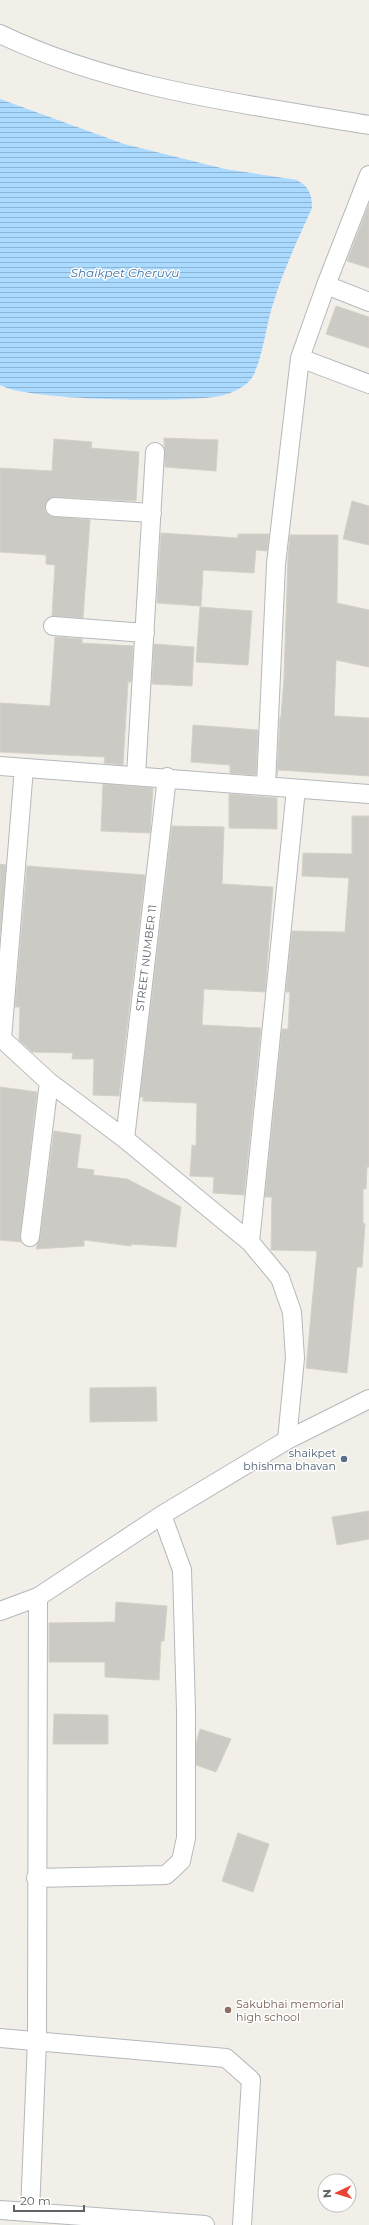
<svg xmlns="http://www.w3.org/2000/svg" width="369" height="2225" font-family="Montserrat,sans-serif">
<style>
.water{fill:url(#water-rules)}
.building{fill:#cccac5;stroke:#d6d1c6}
.lines{fill:none;stroke-linecap:round;stroke-linejoin:round}
.street-casing{stroke:#b5b8bc;stroke-width:20}
.street{stroke:#fff;stroke-width:18}
.service-dot{fill:#5c6f8a;stroke:#fff;stroke-width:1.5}
.education-dot{fill:#8d6e63;stroke:#fff;stroke-width:1.5}
.labels{text-anchor:middle;stroke-width:3;stroke-linejoin:round;paint-order:stroke}
.street-label{font-size:11px;fill:#5f6368;stroke:#fff}
.service-label{font-size:11px;fill:#4e5e75;stroke:#fff;text-anchor:end}
.education-label{font-size:11px;fill:#785e54;stroke:#fff;text-anchor:start}
.water-label{font-size:12px;font-style:italic;fill:#4174aa;stroke:#fff}
</style>
<defs>
<pattern id="water-rules" width="6" height="5" patternUnits="userSpaceOnUse"><rect width="6" height="5" fill="#aadaff"/><path d="M0 2.5h6" fill="none" stroke="#8eb4d2"/></pattern>
</defs>
<rect width="100%" height="100%" fill="#f1efe8"/>
<!-- water -->
<path class="water" d="M 0,99 L 124,144 L 225,169 L 297,180 C 309,187 312,194 312,208 C 298,239 283,271 273,304 C 267,321 261,367 251,379 C 244,388 230,394 220,396 C 185,403 28,401 0,385 Z"/>
<!-- building -->
<path class="building" d="M 369,204 L 369,268 L 347,261 Z
M 336,306 L 369,317 L 369,348 L 326,334 Z
M 164,438 L 218,440 L 216,471 L 165,467 Z
M 54,439 L 92,442 L 91,448 L 139,452 L 136,501 L 56,497 L 46,502 L 45,511 L 50,516 L 90,520 L 83,618 L 52,616 L 55,565 L 46,564 L 46,555 L 0,552 L 0,468 L 52,471 Z
M 352,501 L 369,506 L 369,545 L 343,539 Z
M 161,533 L 238,538 L 238,534 L 269,534 L 267,551 L 256,550 L 254,573 L 203,570 L 201,606 L 157,603 Z
M 290,535 L 338,535 L 337,603 L 369,610 L 369,667 L 336,660 L 334,716 L 369,718 L 369,776 L 278,770 L 277,776 L 280,717 L 281,717 L 284,679 L 288,556 Z
M 200,607 L 252,611 L 248,665 L 196,662 Z
M 55,637 L 82,639 L 82,643 L 133,646 L 131,682 L 128,682 L 127,699 L 123,765 L 104,763 L 105,757 L 0,752 L 0,703 L 50,706 Z
M 154,644 L 194,647 L 192,686 L 152,684 Z
M 193,725 L 258,730 L 256,775 L 230,773 L 230,765 L 191,762 Z
M 103,784 L 153,788 L 150,833 L 101,831 Z
M 229,794 L 277,798 L 277,829 L 229,828 Z
M 352,816 L 369,816 L 369,1167 L 367,1167 L 366,1189 L 363,1189 L 363,1223 L 365,1224 L 362,1267 L 357,1267 L 347,1373 L 306,1368 L 317,1251 L 271,1250 L 272,1197 L 265,1197 L 282,1029 L 288,1029 L 290,992 L 286,992 L 292,931 L 345,932 L 349,878 L 302,876 L 303,853 L 352,854 Z
M 172,826 L 224,827 L 222,884 L 273,887 L 265,992 L 204,989 L 202,1025 L 261,1028 L 244,1195 L 213,1193 L 214,1177 L 190,1176 L 192,1145 L 196,1146 L 197,1103 L 143,1101 L 143,1097 L 140,1097 Z
M 0,864 L 6,865 L 0,934 Z
M 27,866 L 145,875 L 119,1096 L 93,1095 L 94,1059 L 72,1059 L 73,1053 L 32,1052 L 19,1040 L 20,1007 L 15,1007 Z
M 0,1087 L 37,1092 L 20,1236 L 21,1242 L 0,1240 Z
M 54,1131 L 81,1135 L 77,1168 L 94,1170 L 93,1175 L 127,1179 L 181,1207 L 176,1247 L 131,1244 L 131,1246 L 84,1240 L 84,1246 L 36,1249 L 40,1238 Z
M 156,1387 L 157,1421 L 90,1422 L 90,1388 Z
M 369,1511 L 369,1539 L 337,1545 L 332,1517 Z
M 116,1602 L 167,1606 L 164,1641 L 161,1641 L 159,1680 L 105,1677 L 105,1662 L 49,1662 L 49,1623 L 115,1622 Z
M 54,1714 L 108,1715 L 108,1744 L 53,1744 Z
M 200,1729 L 231,1739 L 216,1772 L 196,1765 L 196,1744 Z
M 238,1833 L 269,1844 L 253,1892 L 222,1881 Z"/>
<g class="lines">
<!-- street casing -->
<g class="street-casing">
<path id="street" d="M 0,34 C 115,89 245,104 369,125
M 326,285 L 369,302
M 300,358 L 369,384
M 55,507 L 152,513
M 53,626 L 145,633
M 0,766 L 369,794
M 136,775 L 155,452
M 266,785 L 276,564 L 300,358 L 326,285 L 369,175
M 0,1037 L 49,1082 L 125,1139 L 250,1242 L 280,1278 L 292,1312 L 295,1358 L 287,1440 L 369,1399
M 2,1039 L 24,768
M 125,1139 L 167,777
M 30,1237 L 49,1082
M 250,1242 L 296,789
M 0,1611 L 38,1597 L 162,1515 L 287,1440
M 36,1878 L 166,1875 L 181,1861 L 186,1838 L 186,1710 L 182,1570 L 162,1515
M 0,2038 L 226,2058 L 251,2080 L 242,2225
M 0,2210 L 205,2225
M 30,2212 L 37,2041 L 38,1597"/>
</g>
<!-- street -->
<use href="#street" class="street"/>
</g>
<!-- markers -->
<circle class="service-dot" cx="344" cy="1459" r="4"/>
<circle class="education-dot" cx="228" cy="2010" r="4"/>
<g class="labels">
<!-- street labels -->
<g class="street-label">
<text transform="translate(146 958) rotate(-83)" y="4">STREET NUMBER 11</text>
</g>
<!-- service labels -->
<g class="service-label">
<text x="336" y="1457">shaikpet<tspan x="336" dy="13">bhishma bhavan</tspan></text>
</g>
<!-- education labels -->
<g class="education-label">
<text x="236" y="2008">Sakubhai memorial<tspan x="236" dy="13">high school</tspan></text>
</g>
<!-- water labels -->
<g class="water-label">
<text x="125" y="277">Shaikpet Cheruvu</text>
</g>
</g>
<!-- north arrow -->
<g transform="translate(337 2193) rotate(266)"><circle r="19" fill="#ffffff" stroke="#bfc1c3"/>
<path d="M0-3L7 15L0 10L-7 15Z" fill="#ea4335"/>
<text y="-6" font-size="11" font-weight="bold" text-anchor="middle" fill="#5f6368">N</text>
</g>
<!-- scale -->
<path d="M14 2205v6h70v-6" fill="none" stroke="#5f6368" stroke-width="2"/>
<text x="20" y="2205" font-size="12" fill="#5f6368" stroke="#ffffff" stroke-width="3" paint-order="stroke">20 m</text>
</svg>
